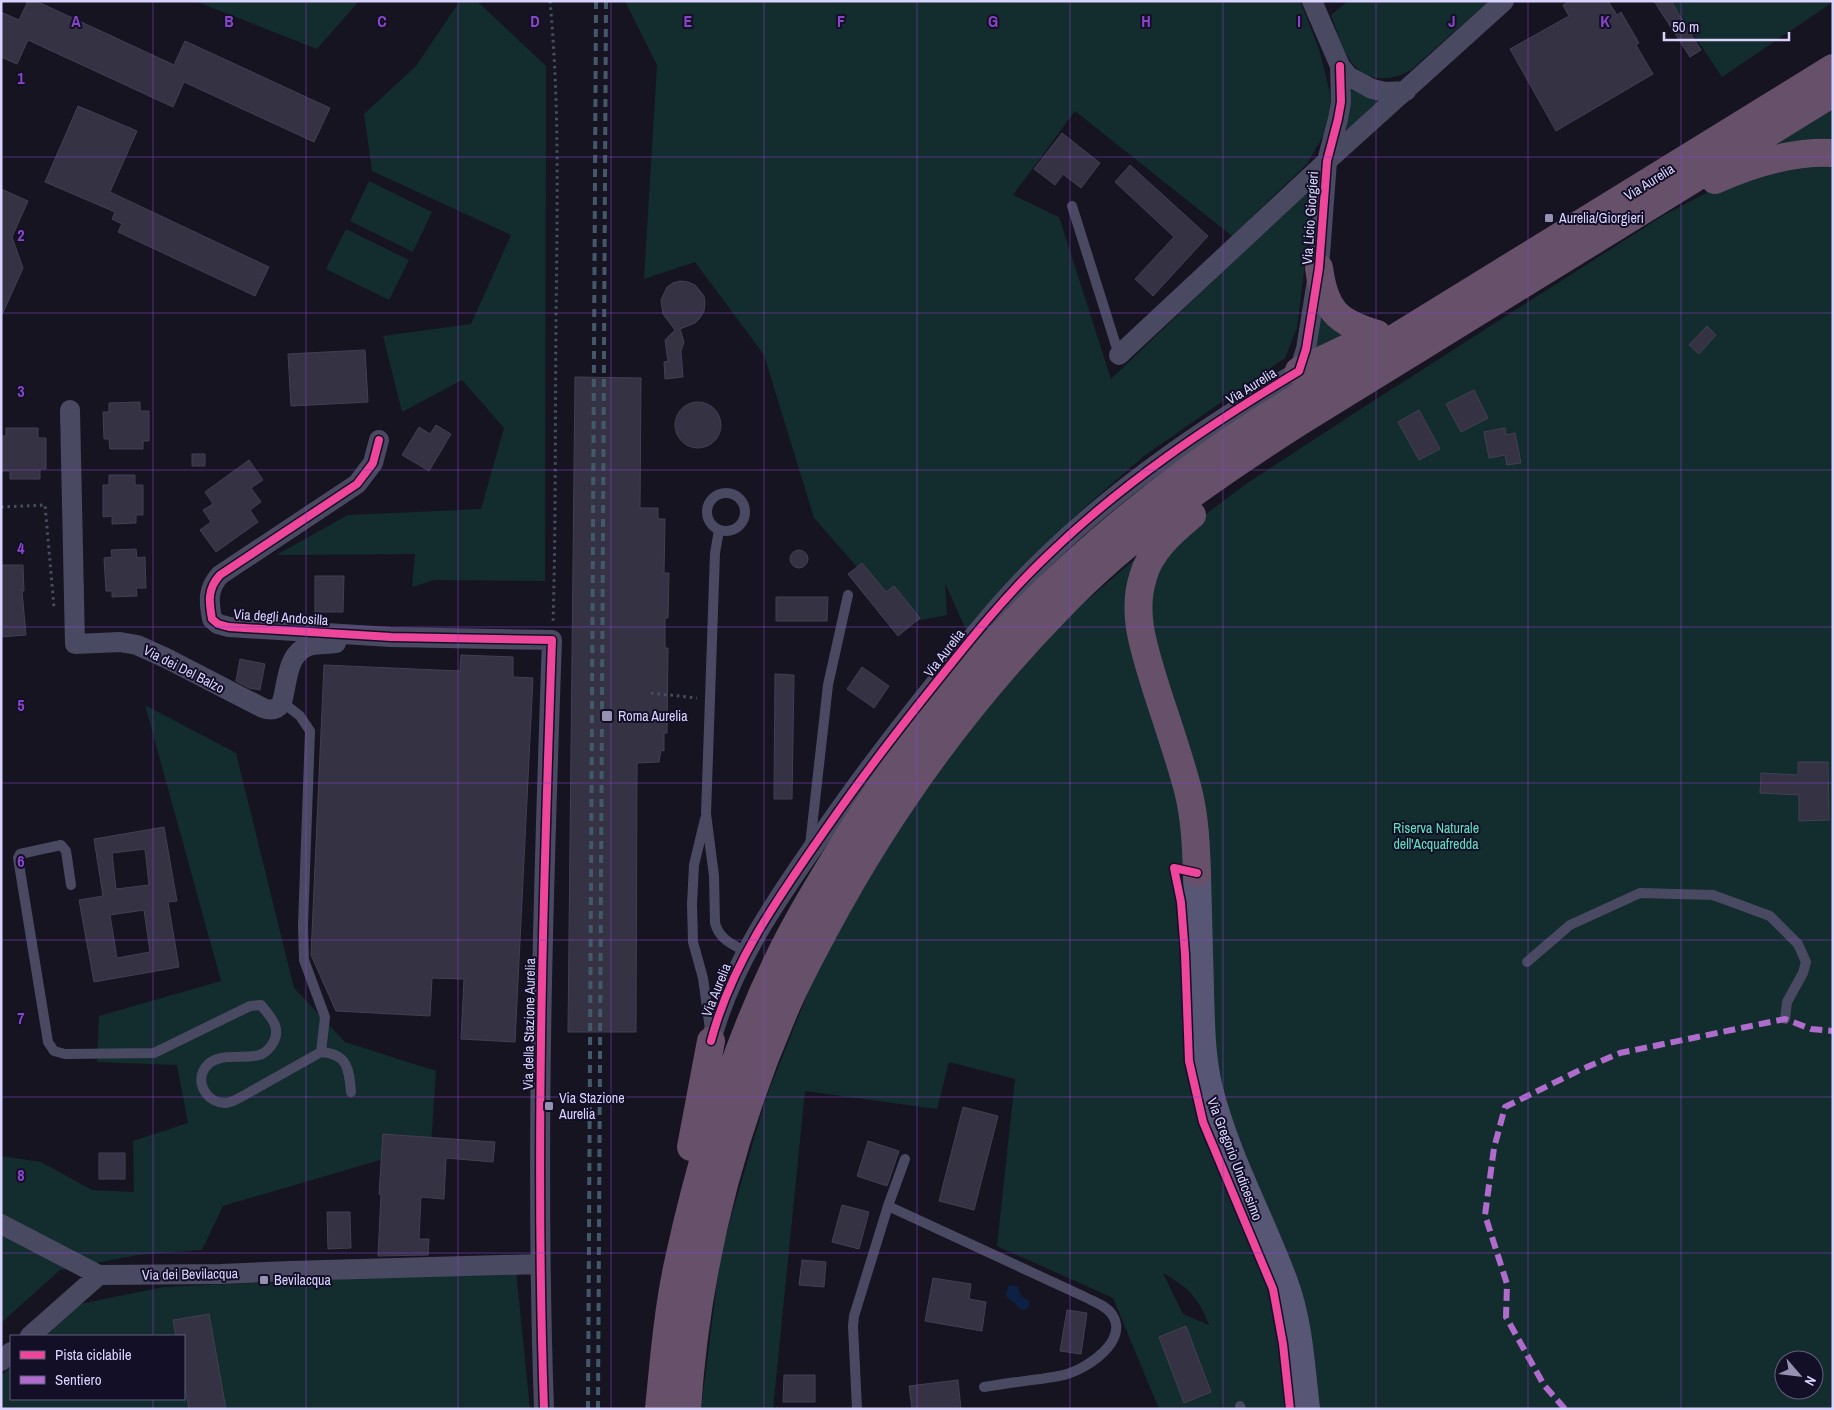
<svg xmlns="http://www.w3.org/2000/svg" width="1834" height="1410" font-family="'Archivo Narrow',sans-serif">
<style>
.green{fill:#132c2d;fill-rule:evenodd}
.water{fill:#0d2144}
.building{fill:#343243;stroke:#433f54;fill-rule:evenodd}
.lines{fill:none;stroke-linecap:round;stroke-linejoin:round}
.path{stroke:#44505f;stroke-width:3;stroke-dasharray:2.5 4;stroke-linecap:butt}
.lane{stroke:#4a4962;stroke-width:10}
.street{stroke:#4a4962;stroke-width:20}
.secondary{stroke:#575674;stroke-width:28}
.highway{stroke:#67516a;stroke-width:28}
.rail{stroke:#43596b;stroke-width:4;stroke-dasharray:8 6;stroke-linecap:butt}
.quiet{stroke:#b06ccc;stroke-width:6;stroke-dasharray:12 6;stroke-linecap:butt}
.cycleway-casing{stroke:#130f26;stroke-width:11}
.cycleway{stroke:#ed469a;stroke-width:8}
.grid{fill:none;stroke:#8945c9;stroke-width:1;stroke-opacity:0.55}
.poi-dot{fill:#9591b1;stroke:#130f26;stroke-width:2}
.labels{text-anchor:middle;stroke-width:4;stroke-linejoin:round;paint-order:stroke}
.street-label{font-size:14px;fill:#d9d4ff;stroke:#130f26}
.poi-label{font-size:14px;fill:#d9d4ff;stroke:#130f26;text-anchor:start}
.park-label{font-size:14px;fill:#5fe0c0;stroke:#130f26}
.grid-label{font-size:16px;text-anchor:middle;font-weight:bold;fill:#8945c9;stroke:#130f26;stroke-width:4;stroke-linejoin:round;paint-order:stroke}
</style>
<rect width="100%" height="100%" fill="#161421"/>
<!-- green -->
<path class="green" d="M 195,1 L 359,1 L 317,49 Z
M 460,1 L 477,1 L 546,66 L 545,581 L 434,580 L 412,587 L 415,554 L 276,555 L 348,515 L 481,509 L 504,428 L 462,380 L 402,412 L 383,336 L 471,324 L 511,235 L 372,171 L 364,114 L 416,66 Z
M 625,1 L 1300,1 L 1319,49 L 1331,97 L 1327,129 L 1307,164 L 1232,236 L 1075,111 L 1013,195 L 1059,217 L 1111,379 L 1315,183 L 1297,328 L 1285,358 L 1144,456 L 1076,515 L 966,630 L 945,583 L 947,615 L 906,623 L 814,518 L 764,355 L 695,262 L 644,279 L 657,65 Z
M 1348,1 L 1489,1 L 1411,70 C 1391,82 1366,82 1351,62 C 1341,49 1337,30 1331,15 Z
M 1671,1 L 1833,1 L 1833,2 L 1722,77 Z
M 1345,86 C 1357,94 1370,98 1384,99 L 1342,134 Z
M 1833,106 L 1833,141 L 1763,150 Z
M 1833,162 L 1833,1409 L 1159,1409 L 1113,1298 L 997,1246 L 1015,1079 L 949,1062 L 937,1109 L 805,1091 L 773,1409 L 701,1409 L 721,1251 L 766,1098 L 815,975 L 831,943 L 903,822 L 977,720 L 1063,621 L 1136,558 L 1183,531 L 1246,484 L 1353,414 L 1664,215 L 1714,189 L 1762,171 ZM 1163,1273 C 1188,1287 1199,1298 1209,1325 L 1183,1314 ZM 1784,1360 L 1814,1360 L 1814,1390 L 1784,1390 Z
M 369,181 L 432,212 L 413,252 L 350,221 Z
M 346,229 L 409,260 L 389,300 L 326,269 Z
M 1316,302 L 1350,337 L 1310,359 Z
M 145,705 L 236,753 L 294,988 L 345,1042 L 436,1071 L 431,1145 L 223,1206 L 202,1250 L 138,1255 L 60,1270 L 1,1323 L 1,1156 L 41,1162 L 92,1190 L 134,1192 L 133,1141 L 188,1123 L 177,1065 L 97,1062 L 99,1016 L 221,981 Z
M 516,1271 L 530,1409 L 1,1409 L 1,1376 L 11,1366 L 11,1399 L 184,1399 L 184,1336 L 43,1336 L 75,1305 L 163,1287 Z"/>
<!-- water -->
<path class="water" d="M 1009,1285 L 1017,1286 L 1021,1296 L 1029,1301 L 1029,1306 L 1026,1310 L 1019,1309 L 1015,1303 L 1007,1298 L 1006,1292 Z"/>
<!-- building -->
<path class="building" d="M 28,1 L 36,1 L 174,65 L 185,41 L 330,108 L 314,142 L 184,82 L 173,107 L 28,40 L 17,64 L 1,57 L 1,12 L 19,20 Z
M 1570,1 L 1608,1 L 1617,15 L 1621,12 L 1639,43 L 1636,45 L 1653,74 L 1556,131 L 1510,49 L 1569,16 L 1563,5 Z
M 1654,1 L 1671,1 L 1701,50 L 1690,57 Z
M 78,106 L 137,131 L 110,192 L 269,267 L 255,296 L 118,232 L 122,224 L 112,219 L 115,212 L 45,182 Z
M 1062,133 L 1100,163 L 1081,188 L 1063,174 L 1055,185 L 1034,169 Z
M 1130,165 L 1208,236 L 1153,296 L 1135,279 L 1174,237 L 1115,182 Z
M 1,189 L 28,201 L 12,237 L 23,268 L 1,317 Z
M 680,281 L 688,282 L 695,285 L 704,296 L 705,304 L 704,311 L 700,318 L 695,323 L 680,329 L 684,342 L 681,351 L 683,377 L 665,379 L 664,362 L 668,361 L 665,340 L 675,330 L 663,314 L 661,300 L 667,287 L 673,283 Z
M 1707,326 L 1716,335 L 1699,354 L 1689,345 Z
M 365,350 L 368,402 L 291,406 L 288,354 Z
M 575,377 L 641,378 L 640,508 L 658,508 L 658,519 L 665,519 L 664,573 L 669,573 L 668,618 L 665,618 L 665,648 L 668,648 L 667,733 L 664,733 L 664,751 L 661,750 L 659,762 L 637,763 L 636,1032 L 568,1032 Z
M 1474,390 L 1488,418 L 1461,432 L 1446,404 Z
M 140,402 L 140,411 L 149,411 L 149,441 L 143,441 L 143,449 L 110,449 L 109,439 L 104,439 L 103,412 L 109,412 L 109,403 Z
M675 425a23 23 0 1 1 46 0a23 23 0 1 1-46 0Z
M 1419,410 L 1440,449 L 1419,460 L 1398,422 Z
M 436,425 L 451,434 L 429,471 L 402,455 L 419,427 L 430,434 Z
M 6,428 L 38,428 L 38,438 L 46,438 L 46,469 L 40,469 L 40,479 L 10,479 L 10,471 L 1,471 L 1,436 L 6,436 Z
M 1505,428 L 1506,435 L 1515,433 L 1521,463 L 1507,465 L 1505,455 L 1489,458 L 1484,432 Z
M 192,454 L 205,454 L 205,466 L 192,466 Z
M 249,460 L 263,480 L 251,488 L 261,502 L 250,510 L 258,522 L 216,552 L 200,530 L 211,522 L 203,510 L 213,504 L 205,492 Z
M 109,475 L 135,475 L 135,485 L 143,485 L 143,515 L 136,515 L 136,523 L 112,524 L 112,516 L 103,517 L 103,485 L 109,485 Z
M 136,549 L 137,558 L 145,557 L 146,588 L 136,588 L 137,596 L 112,597 L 112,591 L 106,591 L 104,558 L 112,557 L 111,550 Z
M790 559a9 9 0 1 1 18 0a9 9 0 1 1-18 0Z
M 862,563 L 886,592 L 894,586 L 920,618 L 898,636 L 848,574 Z
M 1,565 L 23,565 L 24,591 L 22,591 L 26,635 L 1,637 Z
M 315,576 L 344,576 L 343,612 L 315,612 Z
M 776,597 L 828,597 L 827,621 L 776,621 Z
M 461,655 L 513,657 L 513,677 L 533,678 L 515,1042 L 461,1039 L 464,979 L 432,978 L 430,1016 L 336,1011 L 311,955 L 324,665 L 460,671 Z
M 240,659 L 265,664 L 260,690 L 249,688 L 236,681 Z
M 862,667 L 889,686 L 874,708 L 847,689 Z
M 775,674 L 794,675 L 792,799 L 774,799 Z
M 1798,762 L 1828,762 L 1829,820 L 1799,821 L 1799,795 L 1760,793 L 1761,773 L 1798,775 Z
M 164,827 L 177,901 L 168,902 L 179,967 L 94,982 L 79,900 L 103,896 L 94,839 ZM 145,849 L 149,885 L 116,889 L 112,853 ZM 144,910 L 150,952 L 117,958 L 110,915 Z
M 963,1107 L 998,1116 L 974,1210 L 939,1201 Z
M 383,1134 L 495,1142 L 493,1162 L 446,1158 L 444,1199 L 421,1197 L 419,1239 L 429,1239 L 428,1255 L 378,1256 L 381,1195 L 379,1194 Z
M 868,1141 L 899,1151 L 887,1186 L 857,1176 Z
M 99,1153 L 125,1153 L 125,1179 L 99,1179 Z
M 842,1205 L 869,1212 L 859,1249 L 832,1242 Z
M 327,1212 L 350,1212 L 351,1248 L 328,1249 Z
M 802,1260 L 826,1262 L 824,1287 L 799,1285 Z
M 933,1278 L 971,1284 L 969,1299 L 986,1302 L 982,1331 L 925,1321 Z
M 1067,1310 L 1087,1313 L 1081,1354 L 1060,1351 Z
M 209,1314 L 226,1409 L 189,1409 L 184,1381 L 184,1336 L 176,1336 L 173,1320 Z
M 1186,1326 L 1211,1392 L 1184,1403 L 1159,1337 Z
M 784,1375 L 815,1375 L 815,1402 L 783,1402 Z
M 958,1380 L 961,1409 L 912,1409 L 909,1386 Z"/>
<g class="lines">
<!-- path -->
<path class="path" d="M 550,1 C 560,108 557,216 556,323 C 555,423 556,523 553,623
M 1,507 L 45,505 L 54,607
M 651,693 L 697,698"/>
<!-- lane -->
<path class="lane" d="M 1072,206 L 1119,355
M707 512a19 19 0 1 1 38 0a19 19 0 1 1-38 0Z
M 719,530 L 715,553 L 706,814 L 714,876 L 715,923 C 719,939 733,945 747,952
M 282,702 L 300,716 L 310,731 L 303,926 L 304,960 L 325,1017 L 321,1052
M 705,819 L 694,865 L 692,904 L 693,942 L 703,978 L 710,1029
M 810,845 L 828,685 L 848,595
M 71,885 L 66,851 L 61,845 L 20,854 L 18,858 L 48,1042 L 54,1051 L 65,1054 L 154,1053 L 250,1006 L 261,1005 C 272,1018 283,1030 271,1046 C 268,1050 264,1054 259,1055 C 242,1060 216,1051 205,1068 C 194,1084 209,1104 226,1103 C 231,1103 237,1099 241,1097 L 321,1052 C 348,1054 349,1069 351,1092
M 1527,962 L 1570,925 L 1640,893 L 1713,895 L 1770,916 L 1798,944 L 1806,962 L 1803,973 L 1787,1002 L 1785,1019
M 888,1206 L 1085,1297 C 1094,1302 1108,1306 1113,1316 C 1128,1341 1088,1368 1067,1374 C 1059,1377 1049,1377 1041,1379 C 1022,1381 1003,1384 984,1387
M 1240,1406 L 1241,1409
M 857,1409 L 853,1326 L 854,1316 L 888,1206 L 905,1159"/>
<!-- street -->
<path class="street" d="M 1312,1 L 1340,66 L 1348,76 L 1372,89 L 1386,92 L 1406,91
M 1119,355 L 1327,161 L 1504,1
M 70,410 L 75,644 L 120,642 L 137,645 L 166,658 L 263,708 C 271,711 278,710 282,702 C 288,682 286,651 312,645 C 320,644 328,644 336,643
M 379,440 L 373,463 L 357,484 L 220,575 C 207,589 209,602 212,619 L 218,624 L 229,627 L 391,637 L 552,640 C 543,896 535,1153 544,1409
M 711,1041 C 732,961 782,892 828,826 C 862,777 898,730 935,684 C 970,640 1005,596 1046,557 C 1122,483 1209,425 1299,371 L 1306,349 L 1319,268 L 1327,161 L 1338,119 L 1341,102 L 1340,66
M 1,1224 L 99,1275 L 221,1274 L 290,1271 L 540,1264
M 30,1336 L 99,1275
M 1,1361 L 11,1352"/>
<!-- secondary -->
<path class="secondary" d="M 1197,873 C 1198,913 1199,952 1200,991 C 1201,1023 1201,1057 1209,1089 C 1226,1157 1260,1217 1284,1282 C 1299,1322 1301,1367 1306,1409"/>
<!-- highway -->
<path class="highway" d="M 1715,180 C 1751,164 1792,151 1833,153
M 1319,268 C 1325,311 1337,322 1377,334
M 1299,371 L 1360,342
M 1192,515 C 1172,532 1150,550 1143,577 C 1131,615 1145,651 1156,688 C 1167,722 1179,756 1188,790 C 1195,818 1196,845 1197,873
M 691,1147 L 711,1041
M 659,1409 C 664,1359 668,1308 679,1259 C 701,1158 732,1056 777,962 C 795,924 817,888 839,852 C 884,779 934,707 993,644 C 1072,559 1162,484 1260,421 L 1833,68
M 687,1409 C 696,1274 729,1140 782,1016 C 794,986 810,957 825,929 C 888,811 967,702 1060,607 C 1130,534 1215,476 1299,422 L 1833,93"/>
<!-- rail -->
<path class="rail" d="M 588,1409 L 596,1
M 598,1409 L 606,1"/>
<!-- quiet -->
<path class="quiet" d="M 1565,1409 L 1544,1385 L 1506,1317 L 1507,1284 L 1485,1215 L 1494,1148 L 1505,1107 L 1582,1069 L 1620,1053 L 1785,1019 L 1811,1029 L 1833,1031"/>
<!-- cycleway casing -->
<g class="cycleway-casing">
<path id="cycleway" d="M 379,440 L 373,463 L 357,484 L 220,575 C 207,589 209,602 212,619 L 218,624 L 229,627 L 391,637 L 552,640 C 543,896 535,1153 544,1409
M 1197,873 L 1174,868 L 1181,902 L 1185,954 L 1189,1061 L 1203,1122 L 1273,1289 L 1283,1344 L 1290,1409
M 711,1041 C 732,961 782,892 828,826 C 862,777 898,730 935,684 C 970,640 1005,596 1046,557 C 1122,483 1209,425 1299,371 L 1306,349 L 1319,268 L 1327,161 L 1338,119 L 1341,102 L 1340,66"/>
</g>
<!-- cycleway -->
<use href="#cycleway" class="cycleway"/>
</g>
<!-- grid -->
<path class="grid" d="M 153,1 L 153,1336M 306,1 L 306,1409M 458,1 L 458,1409M 611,1 L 611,1409M 764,1 L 764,1409M 917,1 L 917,1409M 1070,1 L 1070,1409M 1223,1 L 1223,1409M 1376,1 L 1376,1409M 1528,1 L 1528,1409M 1681,1 L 1681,1409M 1,157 L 1833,157M 1,313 L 1833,313M 1,470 L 1833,470M 1,627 L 1833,627M 1,783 L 1833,783M 1,940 L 1833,940M 1,1097 L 1833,1097M 1,1253 L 1833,1253M 153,1399 L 153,1409"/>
<!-- markers -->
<g class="poi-dot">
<rect x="1544" y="213" width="10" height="10" rx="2.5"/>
<rect x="601" y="710" width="12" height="12" rx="2.5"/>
<rect x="544" y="1101" width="10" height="10" rx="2.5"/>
<rect x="259" y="1275" width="10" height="10" rx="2.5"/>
</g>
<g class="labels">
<!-- street labels -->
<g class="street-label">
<text transform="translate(1649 182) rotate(-32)" y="5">Via Aurelia</text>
<text transform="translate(1310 218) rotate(-86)" y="5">Via Licio Giorgieri</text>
<text transform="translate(1251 386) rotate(-32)" y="5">Via Aurelia</text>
<text transform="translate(281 617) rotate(4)" y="5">Via degli Andosilla</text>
<text transform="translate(944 653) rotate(-52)" y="5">Via Aurelia</text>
<text transform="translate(184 669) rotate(27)" y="5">Via dei Del Balzo</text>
<text transform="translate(716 990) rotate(-68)" y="5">Via Aurelia</text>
<text transform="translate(529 1024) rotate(-89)" y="5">Via della Stazione Aurelia</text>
<text transform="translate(1235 1159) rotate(69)" y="5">Via Gregorio Undicesimo</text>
<text transform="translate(190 1274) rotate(-1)" y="5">Via dei Bevilacqua</text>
</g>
<!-- poi labels -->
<g class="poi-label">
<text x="1559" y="223">Aurelia/Giorgieri</text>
<text x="618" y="721">Roma Aurelia</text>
<text x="559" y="1103">Via Stazione<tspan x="559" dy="16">Aurelia</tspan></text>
<text x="274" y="1285">Bevilacqua</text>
</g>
<!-- park labels -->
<g class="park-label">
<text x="1436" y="833">Riserva Naturale<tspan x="1436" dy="16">dell'Acquafredda</tspan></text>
</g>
</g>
<g class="grid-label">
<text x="76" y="27">A</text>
<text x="229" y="27">B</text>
<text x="382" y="27">C</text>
<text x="535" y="27">D</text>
<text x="688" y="27">E</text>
<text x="841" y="27">F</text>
<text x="993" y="27">G</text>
<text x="1146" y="27">H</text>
<text x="1299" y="27">I</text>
<text x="1452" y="27">J</text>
<text x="1605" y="27">K</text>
<text x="21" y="84">1</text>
<text x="21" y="241">2</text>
<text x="21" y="397">3</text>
<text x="21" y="554">4</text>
<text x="21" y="711">5</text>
<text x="21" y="867">6</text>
<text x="21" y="1024">7</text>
<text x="21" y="1181">8</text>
</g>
<!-- border -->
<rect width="1834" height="1410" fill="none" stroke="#d9d4ff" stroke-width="5"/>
<!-- legend -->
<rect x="10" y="1335" width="175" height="65" fill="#130f26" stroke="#625e7d"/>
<rect x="20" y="1351" width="25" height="8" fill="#ed469a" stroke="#625e7d"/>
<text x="55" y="1360" font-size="15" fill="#d9d4ff">Pista ciclabile</text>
<rect x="20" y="1376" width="25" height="8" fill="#b06ccc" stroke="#625e7d"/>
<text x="55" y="1385" font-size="15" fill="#d9d4ff">Sentiero</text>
<!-- north arrow -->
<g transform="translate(1799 1375) rotate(118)"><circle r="24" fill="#130f26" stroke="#625e7d"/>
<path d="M0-4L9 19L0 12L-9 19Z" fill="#9591b1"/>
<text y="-8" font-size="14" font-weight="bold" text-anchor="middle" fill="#d9d4ff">N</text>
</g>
<!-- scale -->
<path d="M1664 32v8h125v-8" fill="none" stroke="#d9d4ff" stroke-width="2.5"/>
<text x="1672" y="32" font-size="15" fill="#d9d4ff" stroke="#130f26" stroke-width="4" paint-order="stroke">50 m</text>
</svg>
